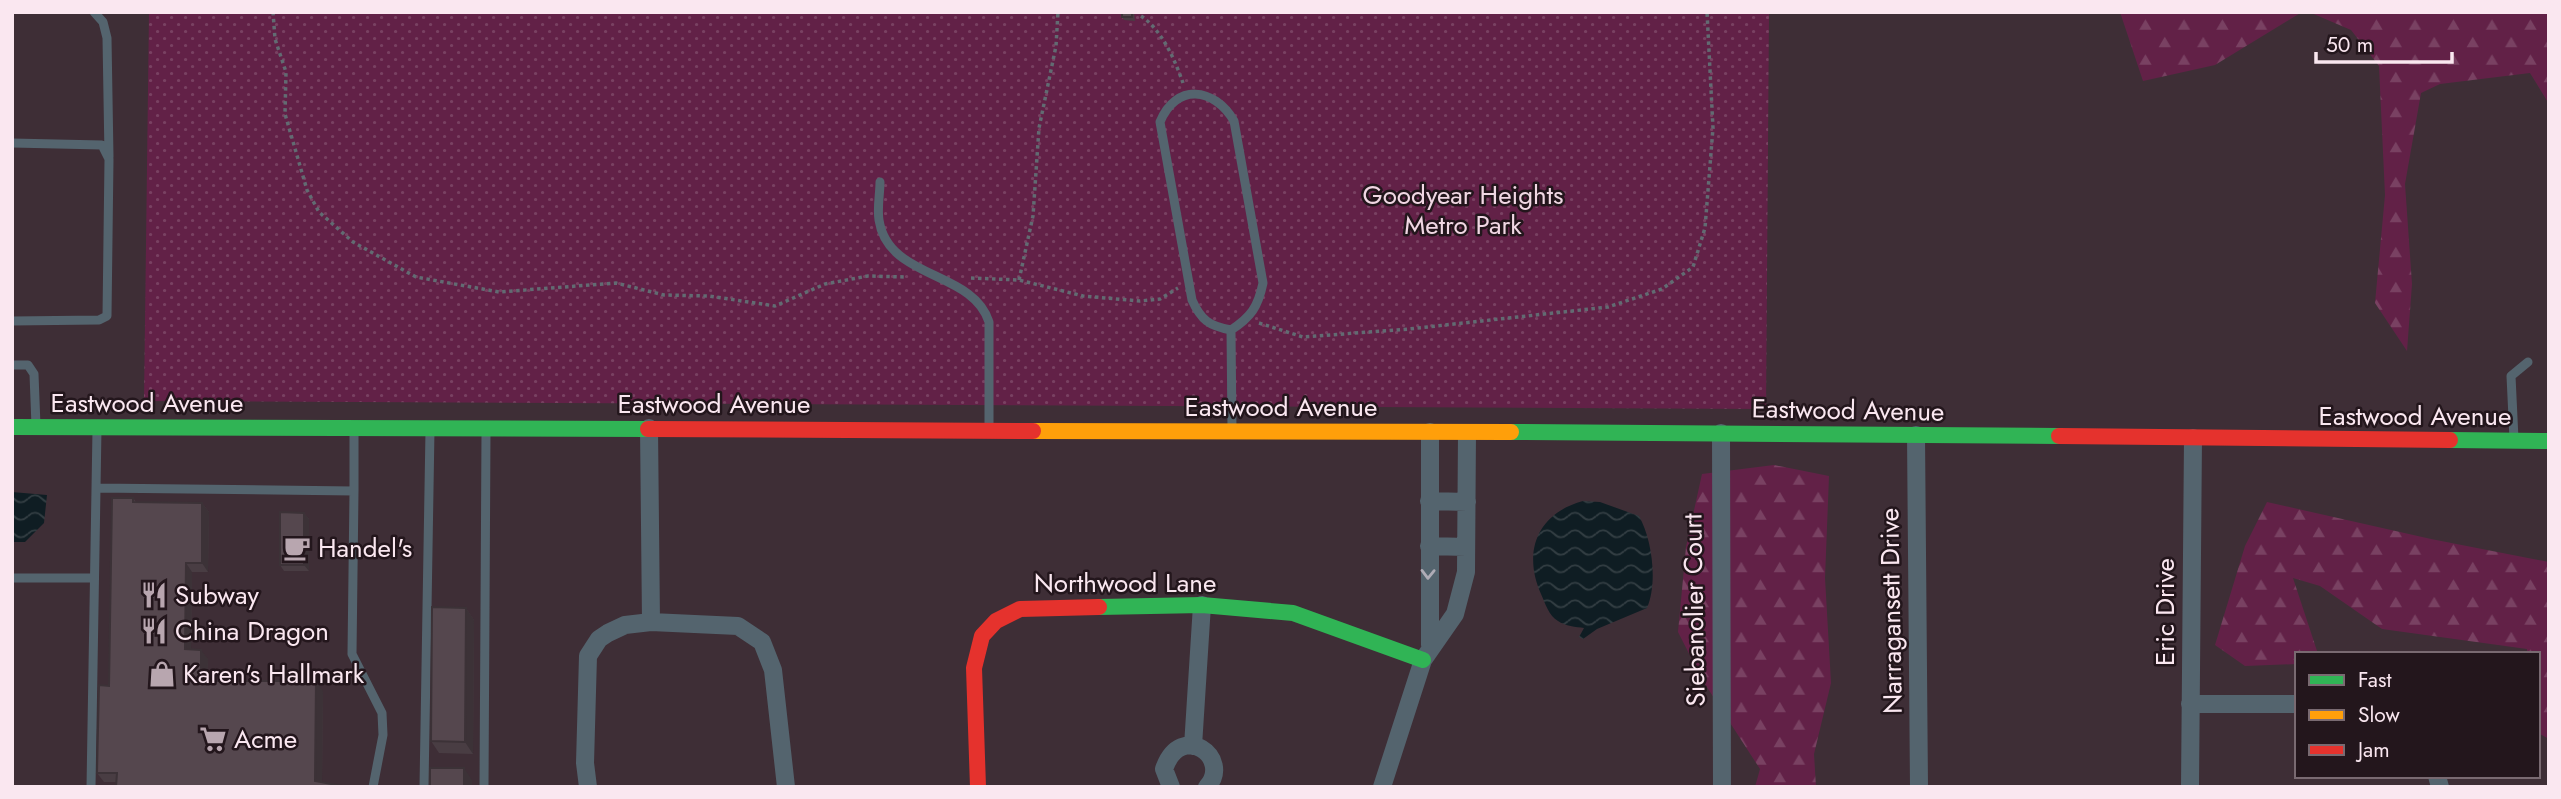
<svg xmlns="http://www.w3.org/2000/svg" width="2561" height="799" font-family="Jost,sans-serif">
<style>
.forest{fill:url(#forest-firs)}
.park{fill:url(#park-dots)}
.water{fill:url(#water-waves)}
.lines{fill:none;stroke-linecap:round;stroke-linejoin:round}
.path{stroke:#626b72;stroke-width:3.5;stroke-dasharray:3.5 3.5;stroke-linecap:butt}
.lane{stroke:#54646e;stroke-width:9}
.street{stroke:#54646e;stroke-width:18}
.fast{stroke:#30b455;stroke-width:16}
.slow{stroke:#ff9f0a;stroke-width:16}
.jam{stroke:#e5322d;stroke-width:16}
.wall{fill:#493d43}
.shaded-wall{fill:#3c3237}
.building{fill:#55474e;stroke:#3c3237;stroke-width:2}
.oneway{stroke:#afacb6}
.labels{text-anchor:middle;stroke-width:5;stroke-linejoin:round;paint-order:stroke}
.park-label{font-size:26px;fill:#f0d7e3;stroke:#23161c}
.street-label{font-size:26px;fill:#fae7f0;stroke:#23161c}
.poi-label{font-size:26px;fill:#fae7f0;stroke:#23161c;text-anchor:start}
</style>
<defs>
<pattern id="forest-firs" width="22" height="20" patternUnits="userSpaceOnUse" patternTransform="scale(1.75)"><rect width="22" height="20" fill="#622147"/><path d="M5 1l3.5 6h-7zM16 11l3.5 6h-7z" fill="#794162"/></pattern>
<pattern id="park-dots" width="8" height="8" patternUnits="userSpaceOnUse" patternTransform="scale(1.75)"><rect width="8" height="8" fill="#622147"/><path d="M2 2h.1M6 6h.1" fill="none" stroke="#794162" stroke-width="1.8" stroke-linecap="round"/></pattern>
<pattern id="water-waves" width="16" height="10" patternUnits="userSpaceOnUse" patternTransform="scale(1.75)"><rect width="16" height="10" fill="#0f1d23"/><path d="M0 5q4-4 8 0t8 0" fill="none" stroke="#333e43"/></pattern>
</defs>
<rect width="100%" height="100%" fill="#3e2e36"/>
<!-- forest -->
<path class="forest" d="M 2120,12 L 2302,12 L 2215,65 L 2143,81 Z
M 2309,12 L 2549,12 L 2549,104 L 2530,73 L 2440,84 L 2421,93 L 2405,184 L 2412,284 L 2407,351 L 2375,303 L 2385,195 L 2379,66 L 2351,30 Z
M 1774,465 L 1829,476 L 1825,578 L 1831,683 L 1814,754 L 1816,787 L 1755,787 L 1760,769 L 1703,681 L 1678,632 L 1686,547 L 1702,474 Z
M 2267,502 L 2431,539 L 2549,562 L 2549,739 L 2538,733 L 2538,654 L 2527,654 L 2527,649 L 2382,629 L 2320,586 L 2293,578 L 2318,654 L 2297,654 L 2297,664 L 2245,666 L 2215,645 L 2245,546 Z"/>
<!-- park -->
<path class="park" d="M 149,12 L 1769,12 L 1766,409 L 144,401 Z"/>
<!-- water -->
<path class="water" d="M 12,492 L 47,495 L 44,523 L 25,542 L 12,542 Z
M 1583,501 L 1600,502 L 1639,516 C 1652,539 1658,583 1647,608 L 1597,629 L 1583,639 L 1579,637 L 1584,628 C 1576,627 1565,626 1558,621 C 1549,616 1545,603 1541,594 C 1522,551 1538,513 1583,501 Z"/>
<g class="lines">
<!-- path -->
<path class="path" d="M 273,12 L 275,39 L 286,72 L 285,114 L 307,190 L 319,212 L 353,242 L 416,277 L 499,292 L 616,283 L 664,295 L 709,296 L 775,306 L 825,284 L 868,276 L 907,277
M 1141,16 C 1162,30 1175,60 1183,83
M 971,278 L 1019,280 L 1083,296 L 1140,301 L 1160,299 L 1178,288
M 1019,280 L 1033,216 L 1039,128 L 1056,46 L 1058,12
M 1259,323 L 1303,337 L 1409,329 L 1608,307 L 1662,289 L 1693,267 L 1705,228 L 1713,128 L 1707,12"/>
<!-- lane -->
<path class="lane" d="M 94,12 L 103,22 L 107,38 L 109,157
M 12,143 L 102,145 L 109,159 L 107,316 L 99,320 L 12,321
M 880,182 C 880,194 877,208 879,220 C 888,280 973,270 989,322 L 989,428
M 1231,330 C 1209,326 1201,320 1192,300 L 1160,122 C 1176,83 1214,87 1234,121 L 1263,283 C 1258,307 1251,317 1231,330 L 1232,430
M 12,365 L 28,365 L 34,374 L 36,426
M 2514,439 L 2511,376 L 2528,362
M 96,488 L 354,491 L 354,429
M 354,491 L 352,654 L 382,713 L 383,735 L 373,787
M 12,578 L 94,578
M 91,787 L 97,429
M 424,787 L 430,430
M 484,787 L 486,432"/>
<!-- street -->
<path class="street" d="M 649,428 L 651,622
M 1721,433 L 1722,787
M 1916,435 L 1919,787
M 1429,501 L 1467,502
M 1429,546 L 1466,547
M 1430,645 L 1430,432
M 2190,704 L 2297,704
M 1193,746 L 1202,605
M 2437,776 L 2440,787
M 588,787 L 585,763 L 588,656 L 599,639 L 608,633 L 625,625 L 651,622 L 738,626 L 762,642 L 773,670 L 786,787
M 1171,787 L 1164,769 C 1181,720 1233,758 1207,787
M 1382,787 L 1423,660 L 1455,614 L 1466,572 L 1467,433
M 2190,787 L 2193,438"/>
<!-- fast -->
<path class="fast" d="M 12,427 L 648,429
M 1511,432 L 2059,436
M 2450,440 L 2549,441
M 1099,607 L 1202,605 L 1293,613 L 1423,660"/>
<!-- slow -->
<path class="slow" d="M 1033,431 L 1511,432"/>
<!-- jam -->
<path class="jam" d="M 648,429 L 1033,431
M 2059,436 L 2450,440
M 978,787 L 974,668 L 982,636 L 996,621 L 1020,609 L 1099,607"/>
</g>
<!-- wall -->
<path class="wall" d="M 1122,12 L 1134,12 L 1135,21 L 1124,20 L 1122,17 Z
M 133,498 L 136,502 L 202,503 L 209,512 L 208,572 L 192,572 L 191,649 L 208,659 L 207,681 L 323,691 L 322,782 L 104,782 L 97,773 Z
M 304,513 L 309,519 L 309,571 L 284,571 L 280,565 Z
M 466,608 L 474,620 L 473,754 L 439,753 L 431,741 Z"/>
<!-- shaded-wall -->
<path class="shaded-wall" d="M 202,503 L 209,512 L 208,572 L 202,563 Z
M 304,513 L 309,519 L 309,571 L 304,565 Z
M 186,563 L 192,572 L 191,658 L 185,649 Z
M 466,608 L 474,620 L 473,754 L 465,742 Z
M 201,650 L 208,659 L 207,690 L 201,681 Z
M 316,681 L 323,691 L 322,787 L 315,781 Z
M 464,768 L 472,780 L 472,787 L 464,787 Z"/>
<!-- building -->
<path class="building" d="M 1122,12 L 1132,12 L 1132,17 L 1122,17 Z
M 112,498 L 133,498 L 133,502 L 202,503 L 202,563 L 186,563 L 185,649 L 201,650 L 201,681 L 316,681 L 315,781 L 347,787 L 116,787 L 117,773 L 97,773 L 99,685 L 109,686 Z
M 280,512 L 304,513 L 304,565 L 280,565 Z
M 432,607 L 466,608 L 465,742 L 431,741 Z
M 430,768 L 464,768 L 464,787 L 430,787 Z"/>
<!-- one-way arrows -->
<defs><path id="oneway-chevron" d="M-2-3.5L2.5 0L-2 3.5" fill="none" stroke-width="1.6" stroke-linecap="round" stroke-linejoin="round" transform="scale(1.75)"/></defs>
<use class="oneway" href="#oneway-chevron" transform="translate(1428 574) rotate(91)"/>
<!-- icons -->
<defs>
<g id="cafe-bare" transform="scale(2.1)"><path d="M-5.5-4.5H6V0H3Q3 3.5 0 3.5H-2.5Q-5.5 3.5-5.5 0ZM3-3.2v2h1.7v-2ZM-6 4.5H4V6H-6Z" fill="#b8a6af" stroke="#23161c" stroke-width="2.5" paint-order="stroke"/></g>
<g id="restaurant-bare" transform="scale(2.1)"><path d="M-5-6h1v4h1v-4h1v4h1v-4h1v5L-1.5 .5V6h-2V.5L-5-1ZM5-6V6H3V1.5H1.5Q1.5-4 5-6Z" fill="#b8a6af" stroke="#23161c" stroke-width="2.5" paint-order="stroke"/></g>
<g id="shop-bare" transform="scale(2.1)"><path d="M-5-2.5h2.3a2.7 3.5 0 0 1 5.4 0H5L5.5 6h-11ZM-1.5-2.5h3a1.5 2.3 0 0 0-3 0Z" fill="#b8a6af" stroke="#23161c" stroke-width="2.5" paint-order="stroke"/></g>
<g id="supermarket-bare" transform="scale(2.1)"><path d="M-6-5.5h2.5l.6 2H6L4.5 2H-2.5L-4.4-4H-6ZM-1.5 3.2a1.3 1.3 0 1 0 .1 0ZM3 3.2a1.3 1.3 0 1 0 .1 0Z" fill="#b8a6af" stroke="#23161c" stroke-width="2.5" paint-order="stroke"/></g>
</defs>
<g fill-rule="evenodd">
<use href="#cafe-bare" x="297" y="548"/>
<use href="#restaurant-bare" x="154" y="595"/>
<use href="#restaurant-bare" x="154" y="631"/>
<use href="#shop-bare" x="162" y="674"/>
<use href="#supermarket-bare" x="213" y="739"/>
</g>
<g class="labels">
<!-- park labels -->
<g class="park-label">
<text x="1463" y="204">Goodyear Heights<tspan x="1463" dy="30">Metro Park</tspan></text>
</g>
<!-- street labels -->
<g class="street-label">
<text x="147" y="412">Eastwood Avenue</text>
<text x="714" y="413">Eastwood Avenue</text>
<text x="1281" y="416">Eastwood Avenue</text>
<text transform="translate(1848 410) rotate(1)" y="9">Eastwood Avenue</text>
<text x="2415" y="425">Eastwood Avenue</text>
<text x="1125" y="592">Northwood Lane</text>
<text transform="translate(1694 610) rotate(-91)" y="9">Siebanolier Court</text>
<text transform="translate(1891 611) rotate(-91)" y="9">Narragansett Drive</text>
<text transform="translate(2165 612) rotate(-90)" y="9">Eric Drive</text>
</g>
<!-- poi labels -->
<g class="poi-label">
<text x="318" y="557">Handel's</text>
<text x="175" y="604">Subway</text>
<text x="175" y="640">China Dragon</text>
<text x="183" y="683">Karen's Hallmark</text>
<text x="234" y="748">Acme</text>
</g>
</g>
<!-- border -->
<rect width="2561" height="799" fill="none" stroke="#fae7f0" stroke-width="28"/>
<!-- legend -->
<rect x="2295" y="652" width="245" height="126" fill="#23161c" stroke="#796a71" stroke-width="2"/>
<rect x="2309" y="675" width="35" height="10" fill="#30b455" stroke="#796a71" stroke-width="2"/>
<text x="2358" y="687" font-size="21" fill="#fae7f0">Fast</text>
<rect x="2309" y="710" width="35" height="10" fill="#ff9f0a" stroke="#796a71" stroke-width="2"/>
<text x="2358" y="722" font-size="21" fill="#fae7f0">Slow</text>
<rect x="2309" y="745" width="35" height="10" fill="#e5322d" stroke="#796a71" stroke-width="2"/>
<text x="2358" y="757" font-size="21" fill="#fae7f0">Jam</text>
<!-- scale -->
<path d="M2316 52v10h136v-10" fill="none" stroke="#fae7f0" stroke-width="3.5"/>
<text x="2326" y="52" font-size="21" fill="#fae7f0" stroke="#23161c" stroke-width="5" paint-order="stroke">50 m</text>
</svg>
